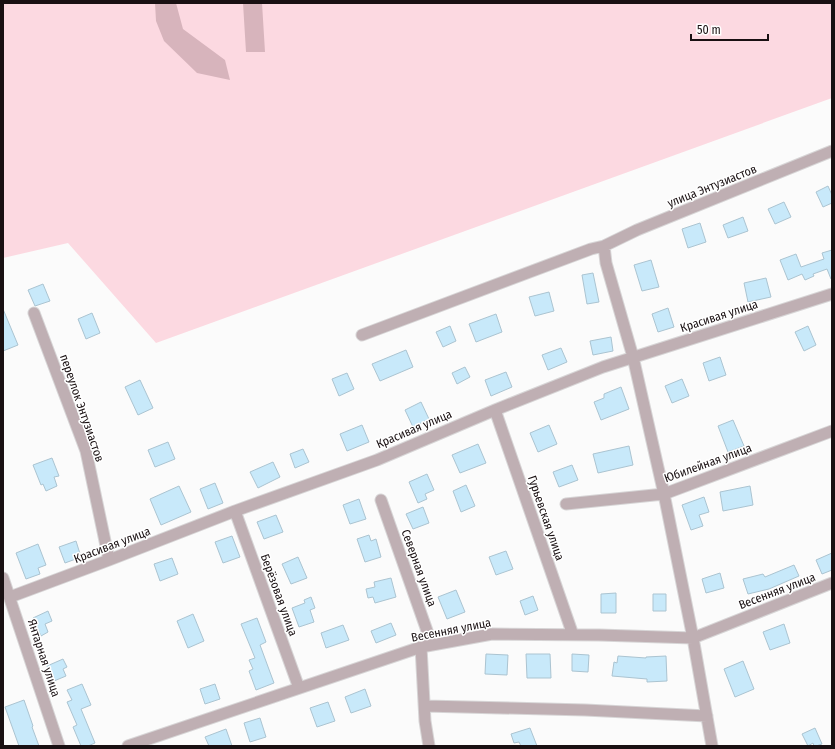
<svg xmlns="http://www.w3.org/2000/svg" width="835" height="749" font-family="'Fira Sans Condensed',sans-serif">
<style>
.green{fill:#fcd9e1}
.water{fill:#d7b4bc}
.building{fill:#c8e9fa;stroke:#abc4d1}
.lines{fill:none;stroke-linecap:round;stroke-linejoin:round}
.street-casing{stroke:#d7d5d6;stroke-width:13}
.street{stroke:#bfafb3;stroke-width:11}
.labels{text-anchor:middle;stroke-width:3;stroke-linejoin:round;paint-order:stroke}
.street-label{font-size:12px;fill:#191012;stroke:#fff}
</style>
<rect width="100%" height="100%" fill="#fbfbfb"/>
<!-- green -->
<path class="green" d="M 3,3 L 832,3 L 832,98 L 156,343 L 68,243 L 3,258 Z"/>
<!-- water -->
<path class="water" d="M 155,3 L 176,3 L 183,29 L 225,60 L 230,80 L 197,73 L 164,41 L 156,21 Z
M 243,3 L 262,3 L 265,52 L 246,52 Z"/>
<!-- building -->
<path class="building" d="M 828,186 L 832,195 L 832,203 L 823,207 L 816,192 Z
M 784,202 L 791,217 L 775,224 L 768,209 Z
M 743,217 L 748,231 L 728,238 L 723,225 Z
M 700,223 L 706,242 L 688,248 L 682,229 Z
M 832,250 L 832,279 L 831,279 L 827,269 L 813,274 L 814,276 L 805,280 L 802,274 L 788,280 L 780,260 L 796,254 L 801,267 L 824,259 L 822,253 Z
M 651,260 L 659,287 L 642,291 L 634,265 Z
M 593,273 L 599,302 L 587,304 L 582,275 Z
M 766,278 L 771,297 L 748,302 L 744,283 Z
M 43,284 L 50,301 L 35,306 L 28,290 Z
M 549,292 L 554,311 L 535,316 L 529,297 Z
M 668,308 L 674,327 L 658,332 L 652,314 Z
M 3,309 L 18,345 L 3,351 Z
M 92,313 L 100,333 L 86,339 L 78,319 Z
M 496,314 L 502,332 L 476,342 L 469,324 Z
M 450,326 L 456,341 L 443,347 L 436,332 Z
M 808,326 L 816,345 L 804,351 L 795,332 Z
M 611,337 L 613,351 L 593,355 L 590,341 Z
M 561,348 L 567,362 L 548,370 L 542,355 Z
M 406,350 L 413,367 L 380,381 L 372,364 Z
M 720,357 L 726,375 L 709,381 L 703,363 Z
M 465,367 L 470,377 L 457,384 L 452,373 Z
M 506,372 L 512,387 L 491,396 L 485,380 Z
M 347,373 L 354,389 L 339,396 L 332,379 Z
M 682,379 L 689,396 L 672,403 L 665,386 Z
M 140,380 L 153,408 L 138,415 L 125,387 Z
M 621,387 L 629,409 L 601,420 L 594,402 L 604,398 L 604,394 Z
M 421,402 L 429,419 L 413,427 L 405,410 Z
M 733,420 L 744,446 L 728,452 L 718,426 Z
M 362,425 L 369,442 L 347,451 L 340,434 Z
M 549,425 L 557,444 L 538,452 L 530,433 Z
M 168,442 L 175,459 L 155,467 L 148,450 Z
M 478,444 L 486,463 L 460,473 L 452,455 Z
M 629,446 L 633,465 L 598,473 L 593,454 Z
M 303,449 L 309,462 L 295,468 L 290,454 Z
M 52,458 L 59,476 L 54,477 L 57,486 L 46,491 L 43,484 L 41,485 L 33,465 Z
M 273,462 L 280,477 L 258,488 L 250,472 Z
M 572,465 L 578,480 L 559,487 L 553,472 Z
M 427,474 L 434,490 L 425,494 L 427,499 L 418,503 L 409,482 Z
M 215,483 L 223,503 L 208,509 L 200,489 Z
M 466,485 L 475,506 L 461,512 L 453,491 Z
M 179,486 L 191,512 L 161,525 L 150,499 Z
M 750,486 L 753,505 L 723,511 L 720,492 Z
M 704,497 L 709,512 L 699,515 L 703,526 L 691,530 L 682,505 Z
M 359,499 L 366,519 L 350,524 L 343,505 Z
M 423,507 L 429,523 L 413,529 L 406,514 Z
M 276,515 L 283,532 L 264,539 L 257,522 Z
M 369,535 L 371,541 L 376,539 L 381,557 L 365,562 L 357,539 Z
M 232,536 L 240,557 L 223,563 L 215,542 Z
M 76,541 L 81,557 L 65,563 L 59,547 Z
M 38,544 L 46,565 L 38,568 L 40,574 L 26,579 L 16,553 Z
M 506,551 L 513,569 L 496,575 L 489,557 Z
M 832,553 L 832,570 L 822,574 L 816,560 Z
M 298,557 L 307,578 L 291,584 L 282,564 Z
M 172,558 L 178,574 L 160,581 L 154,564 Z
M 794,565 L 799,576 L 769,589 L 748,594 L 743,579 L 763,574 L 765,577 Z
M 720,573 L 724,588 L 706,593 L 702,579 Z
M 391,578 L 396,597 L 375,603 L 373,597 L 368,598 L 366,589 L 375,587 L 374,582 Z
M 456,590 L 465,612 L 447,619 L 438,597 Z
M 616,593 L 616,613 L 601,613 L 601,594 Z
M 653,594 L 666,594 L 666,611 L 653,611 Z
M 533,596 L 538,610 L 525,615 L 520,601 Z
M 311,597 L 315,608 L 310,610 L 314,622 L 299,627 L 292,608 L 305,603 L 304,600 Z
M 48,611 L 52,621 L 45,624 L 48,632 L 41,636 L 33,618 Z
M 193,614 L 204,641 L 188,648 L 177,621 Z
M 257,618 L 266,642 L 260,645 L 274,683 L 256,690 L 249,671 L 253,669 L 249,660 L 255,658 L 241,624 Z
M 391,623 L 396,635 L 376,643 L 371,631 Z
M 784,624 L 790,643 L 770,650 L 763,632 Z
M 343,625 L 349,640 L 326,648 L 321,633 Z
M 486,654 L 508,655 L 507,675 L 485,674 Z
M 526,654 L 550,654 L 551,678 L 527,678 Z
M 572,654 L 589,655 L 588,672 L 572,671 Z
M 618,656 L 646,658 L 646,657 L 666,656 L 667,681 L 647,682 L 647,679 L 612,676 L 614,662 L 617,663 Z
M 63,659 L 67,667 L 63,669 L 66,676 L 54,681 L 47,666 Z
M 743,661 L 754,689 L 735,697 L 724,669 Z
M 82,684 L 91,705 L 81,709 L 95,743 L 88,746 L 81,746 L 73,727 L 77,725 L 67,702 L 72,700 L 67,690 Z
M 215,684 L 220,699 L 205,704 L 200,689 Z
M 365,689 L 371,706 L 351,713 L 345,697 Z
M 24,700 L 33,726 L 32,727 L 39,746 L 19,746 L 5,707 Z
M 328,702 L 335,721 L 317,727 L 310,708 Z
M 260,718 L 266,737 L 250,742 L 244,723 Z
M 530,728 L 537,746 L 521,746 L 519,742 L 514,743 L 511,734 Z
M 815,728 L 822,744 L 816,746 L 814,746 L 813,743 L 808,746 L 802,734 Z
M 226,729 L 232,746 L 209,746 L 205,737 Z"/>
<g class="lines">
<!-- street casing -->
<g class="street-casing">
<path id="street" d="M 604,246 L 637,230 L 832,151
M 34,313 L 86,451 L 109,560
M 362,335 L 591,249 L 604,246 L 606,263 L 633,357 L 664,494 L 693,638 L 712,746
M 495,410 L 573,635
M 381,500 L 432,645
M 566,504 L 664,494 L 832,431
M 235,511 L 299,688
M 3,578 L 59,746
M 10,597 L 109,560 L 235,511 L 377,460 L 495,410 L 603,367 L 832,294
M 421,647 L 425,721 L 429,746
M 425,706 L 585,710 L 707,716
M 128,746 L 421,647 L 492,634 L 599,635 L 693,638 L 832,583"/>
</g>
<!-- street -->
<use href="#street" class="street"/>
</g>
<g class="labels">
<!-- street labels -->
<g class="street-label">
<text transform="translate(712 186) rotate(-22)" y="4">улица Энтузиастов</text>
<text transform="translate(719 316) rotate(-18)" y="4">Красивая улица</text>
<text transform="translate(82 408) rotate(71)" y="4">переулок Энтузиастов</text>
<text transform="translate(414 429) rotate(-23)" y="4">Красивая улица</text>
<text transform="translate(708 463) rotate(-20)" y="4">Юбилейная улица</text>
<text transform="translate(546 518) rotate(71)" y="4">Гурьевская улица</text>
<text transform="translate(112 545) rotate(-21)" y="4">Красивая улица</text>
<text transform="translate(419 568) rotate(70)" y="4">Северная улица</text>
<text transform="translate(777 591) rotate(-21)" y="4">Весенняя улица</text>
<text transform="translate(279 595) rotate(70)" y="4">Берёзовая улица</text>
<text transform="translate(451 630) rotate(-11)" y="4">Весенняя улица</text>
<text transform="translate(44 658) rotate(72)" y="4">Янтарная улица</text>
</g>
</g>
<!-- border -->
<rect width="835" height="749" fill="none" stroke="#191012" stroke-width="8"/>
<!-- scale -->
<path d="M691 34v6h77v-6" fill="none" stroke="#191012" stroke-width="2"/>
<text x="697" y="34" font-size="12" fill="#191012" stroke="#ffffff" stroke-width="3" paint-order="stroke">50 m</text>
</svg>
